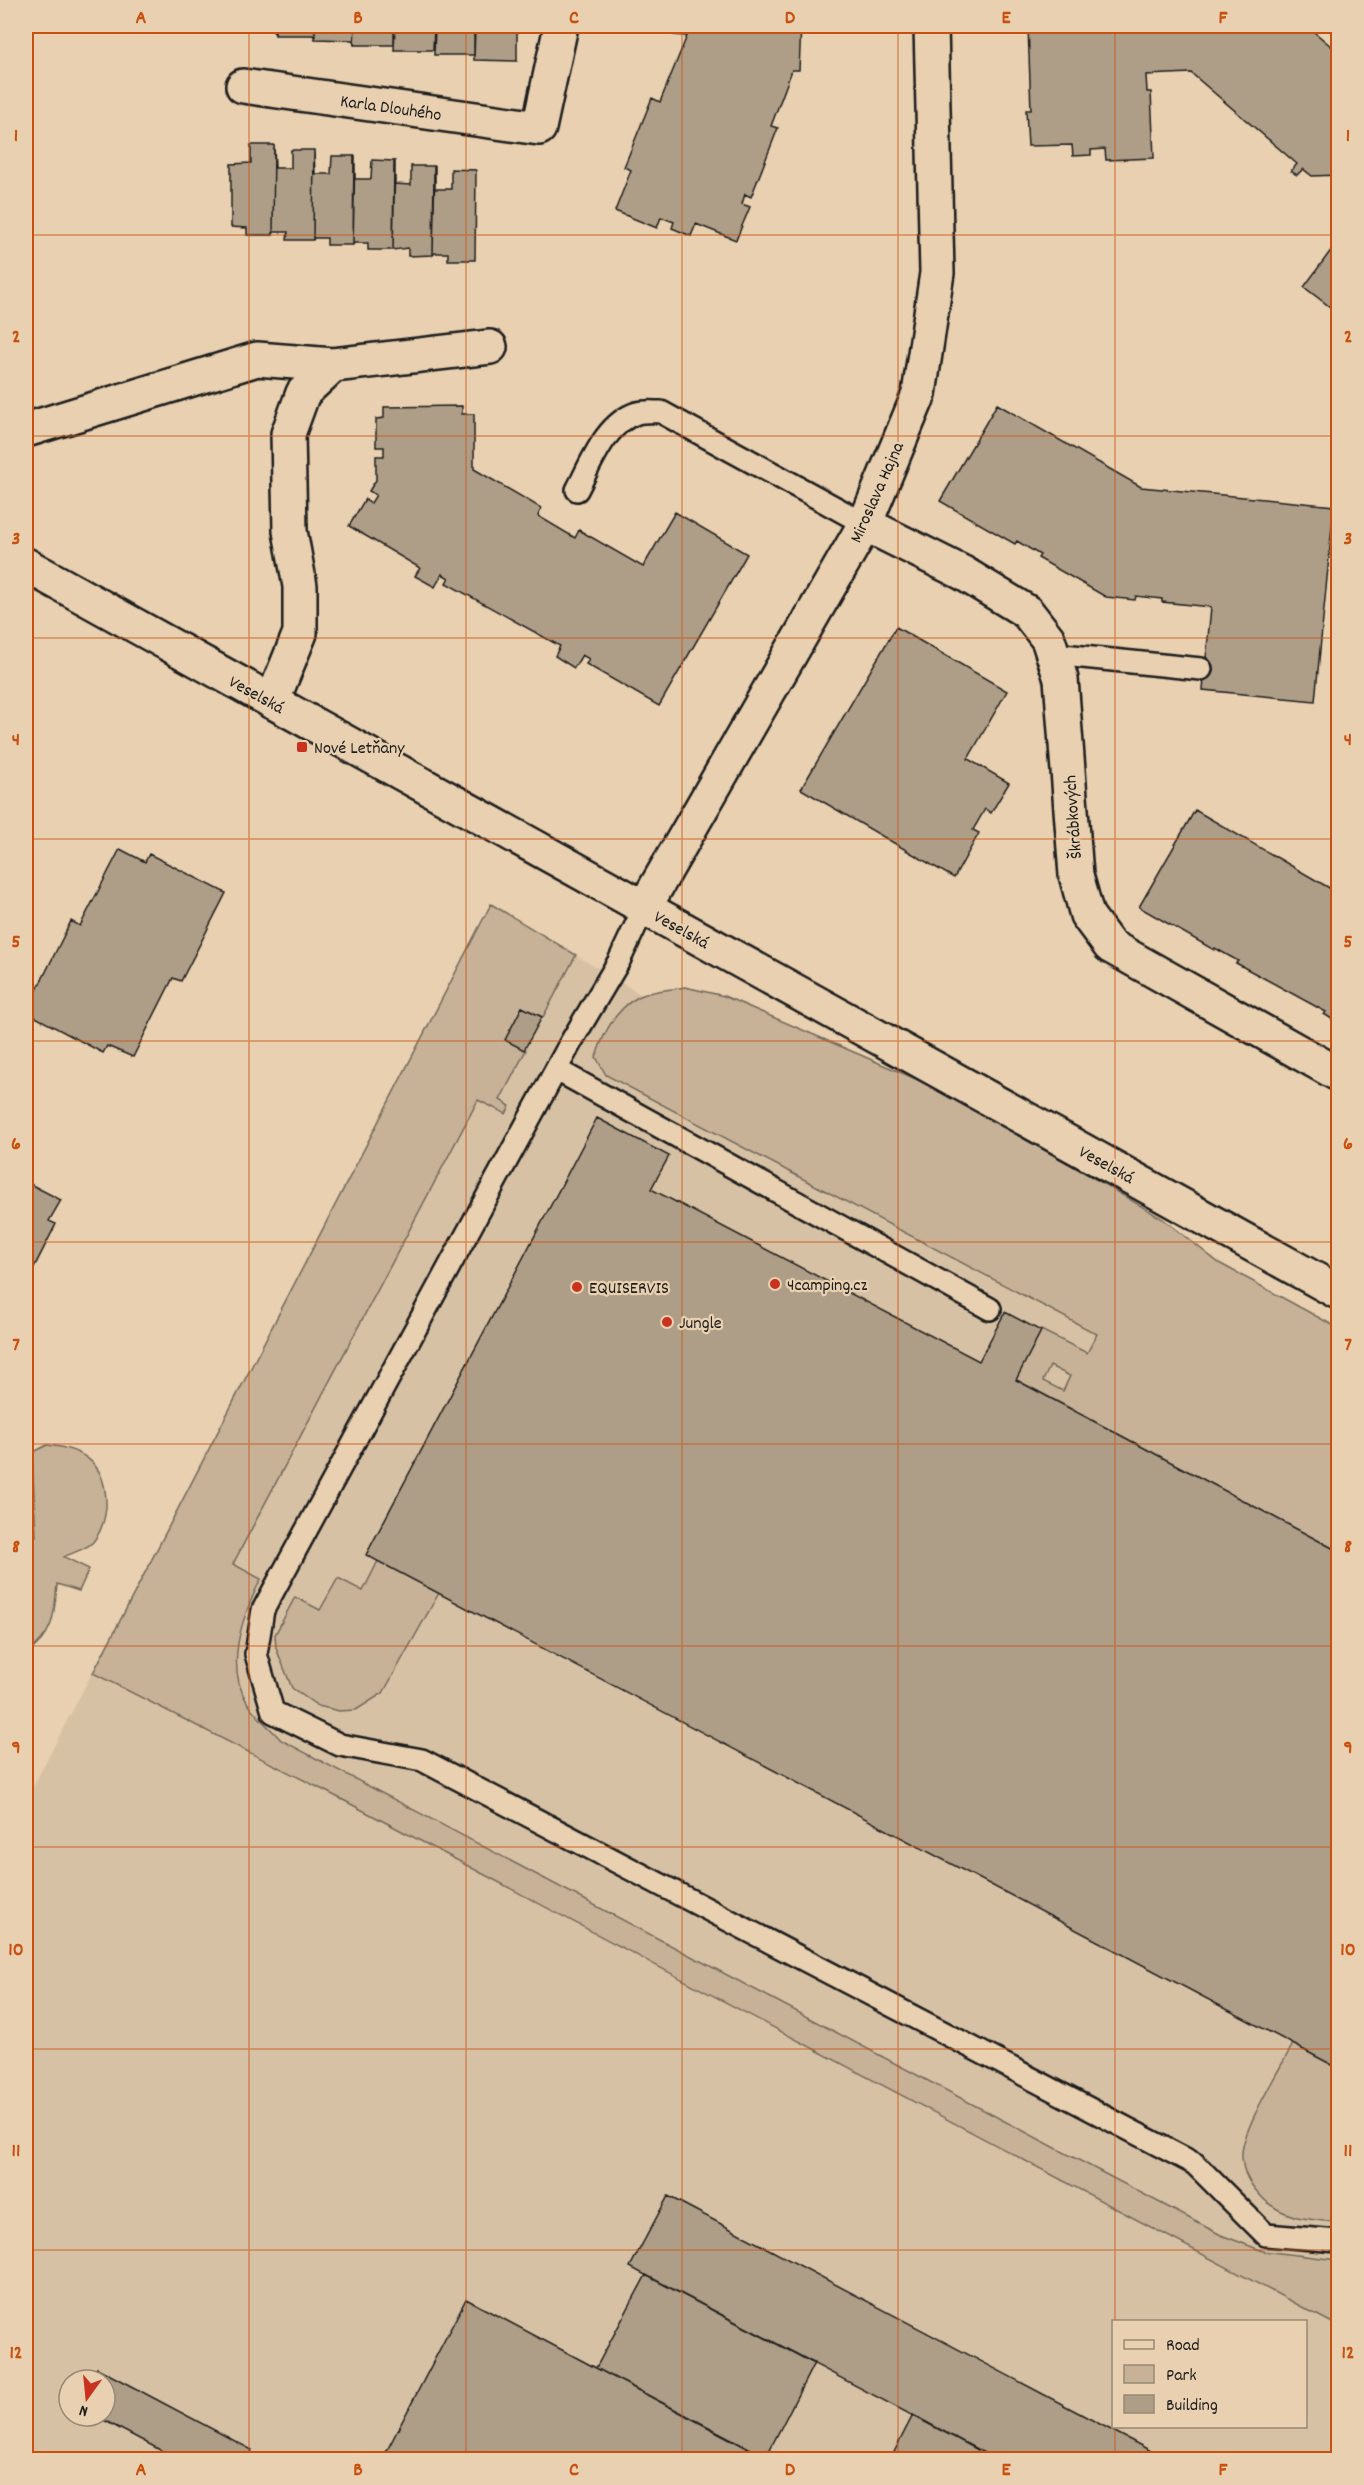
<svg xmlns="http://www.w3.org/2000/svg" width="1364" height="2485" font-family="Dekko,sans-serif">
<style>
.built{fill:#d7c1a4;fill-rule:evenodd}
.green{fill:#c7b298;stroke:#72675a;stroke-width:1.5;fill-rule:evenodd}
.building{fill:#af9e87;stroke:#1c1c1c;stroke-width:1.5}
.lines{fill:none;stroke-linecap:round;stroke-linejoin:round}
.lane-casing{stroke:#1c1c1c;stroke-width:26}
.street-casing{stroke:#1c1c1c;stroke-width:38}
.secondary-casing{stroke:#1c1c1c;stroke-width:38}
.lane{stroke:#e8d0b0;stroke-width:21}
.street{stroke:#e8d0b0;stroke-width:33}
.secondary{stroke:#e8d0b0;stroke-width:33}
.grid{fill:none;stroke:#c9500e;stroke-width:1.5;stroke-opacity:0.55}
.poi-dot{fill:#c8321e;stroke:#e8d0b0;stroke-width:2}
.labels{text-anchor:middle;stroke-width:4.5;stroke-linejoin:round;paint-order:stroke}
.street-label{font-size:18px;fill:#1c1c1c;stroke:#e8d0b0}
.poi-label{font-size:18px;fill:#1c1c1c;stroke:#e8d0b0;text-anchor:start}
.neatline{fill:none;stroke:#c9500e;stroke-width:2}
.grid-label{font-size:20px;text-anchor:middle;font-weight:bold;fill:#c9500e}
</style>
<rect width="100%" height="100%" fill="#e8d0b0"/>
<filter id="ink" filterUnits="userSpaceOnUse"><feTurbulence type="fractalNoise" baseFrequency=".0167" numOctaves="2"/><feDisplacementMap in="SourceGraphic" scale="12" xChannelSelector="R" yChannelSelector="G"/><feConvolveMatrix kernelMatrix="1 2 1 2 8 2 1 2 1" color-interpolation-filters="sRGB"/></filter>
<g filter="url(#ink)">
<!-- built -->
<path class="built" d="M 491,904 L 655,1003 L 1338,1427 L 1338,2459 L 26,2460 L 26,1800 ZM 1114,2322 L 1306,2322 L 1306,2426 L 1114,2426 ZM 69,2380 L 105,2380 L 105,2416 L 69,2416 Z"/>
<!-- green -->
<path class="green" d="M 491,904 L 576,955 L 543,1017 L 522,1007 L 507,1040 L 526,1050 L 500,1100 L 510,1106 L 506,1114 L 478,1100 L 233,1564 L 261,1579 C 243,1614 224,1664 247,1702 C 255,1716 271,1728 281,1740 L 1221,2235 L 1263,2251 L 1338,2260 L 1338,2326 L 345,1801 L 93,1673 Z
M 685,987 L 724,996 L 953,1095 L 1163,1219 L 1219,1263 L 1338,1328 L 1338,1551 L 1015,1379 L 1041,1330 L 1087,1353 L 1097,1334 L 606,1075 L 596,1057 C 603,1034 616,1009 638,997 C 651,990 671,990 685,987 ZM 1050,1366 L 1070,1376 L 1063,1391 L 1043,1381 Z
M 47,1445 C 87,1449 107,1466 106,1507 C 105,1519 101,1532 93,1542 C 87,1549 73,1552 64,1557 L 89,1569 L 79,1591 L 57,1584 C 54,1617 54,1634 26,1654 L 26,1538 L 36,1536 L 32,1453 Z
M 378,1561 L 439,1593 L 383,1693 L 356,1710 L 339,1711 L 318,1706 L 292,1688 L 276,1648 L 275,1635 L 295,1597 L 320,1610 L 338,1578 L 363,1591 Z
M 1293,2044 L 1338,2068 L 1338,2222 C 1308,2220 1279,2218 1259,2194 C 1249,2183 1243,2173 1242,2157 C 1240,2132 1280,2069 1293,2044 Z"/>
<!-- building -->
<path class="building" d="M 232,26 L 275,26 L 275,35 L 273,30 L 232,30 Z
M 275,26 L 315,26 L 315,39 L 313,35 L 275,35 Z
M 315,26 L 355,26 L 354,45 L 353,40 L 315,39 Z
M 355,26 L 394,26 L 394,45 L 354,45 Z
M 395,26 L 434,26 L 433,50 L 394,50 Z
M 435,26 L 474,26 L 474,55 L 434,55 Z
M 475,26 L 517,26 L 517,61 L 474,60 Z
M 675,26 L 801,26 L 799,70 L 792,70 L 771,126 L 778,128 L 751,197 L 745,194 L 742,204 L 750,207 L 736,240 L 696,224 L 691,236 L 672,228 L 674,222 L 661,217 L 657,228 L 615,211 L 631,170 L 624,167 L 652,98 L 660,102 L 687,36 L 674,35 Z
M 1028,26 L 1307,26 L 1338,52 L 1338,175 L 1312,176 L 1303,169 L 1297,175 L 1291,171 L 1297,164 L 1191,73 L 1146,75 L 1147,92 L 1151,92 L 1154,158 L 1106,160 L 1105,149 L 1091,150 L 1091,155 L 1073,156 L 1072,145 L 1028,146 L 1026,110 L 1031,110 Z
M 251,145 L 274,145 L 273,235 L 247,235 L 247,228 L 231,227 L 231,164 L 251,163 Z
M 274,145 L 275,168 L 291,168 L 291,150 L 314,150 L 313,240 L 287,240 L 288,232 L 274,232 L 273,235 Z
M 314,150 L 315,174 L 331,174 L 332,156 L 354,156 L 353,245 L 327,245 L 327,238 L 314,238 L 313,240 Z
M 355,155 L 355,179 L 371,179 L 372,160 L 394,161 L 393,250 L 368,250 L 368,243 L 354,243 L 353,245 Z
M 395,160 L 395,184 L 411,185 L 411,166 L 434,166 L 433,255 L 408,256 L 408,248 L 393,250 Z
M 435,165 L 435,189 L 451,189 L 451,169 L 476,170 L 475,260 L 448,260 L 448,253 L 435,253 L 433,255 Z
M 1332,249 L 1336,252 L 1338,249 L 1338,313 L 1304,287 Z
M 997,404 L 1141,487 L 1334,506 L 1315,701 L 1203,690 L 1211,607 L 1162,602 L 1162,599 L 1136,596 L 1135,600 L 1106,597 L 1038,558 L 1040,555 L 1017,541 L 1015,544 L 940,501 Z
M 462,406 L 462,414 L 474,414 L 474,469 L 541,508 L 538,516 L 575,538 L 579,530 L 643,567 L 675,512 L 747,554 L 659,706 L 586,664 L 589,659 L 582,655 L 574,668 L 555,656 L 560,646 L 446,583 L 449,578 L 442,574 L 435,587 L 415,576 L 420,568 L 349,526 L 365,499 L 371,503 L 376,495 L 369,491 L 376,480 L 376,456 L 384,456 L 384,447 L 376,447 L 376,419 L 384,418 L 384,407 Z
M 896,627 L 1007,691 L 968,759 L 1009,783 L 991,813 L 985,809 L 973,830 L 979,833 L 954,878 L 801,789 Z
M 1195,810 L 1338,893 L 1338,1023 L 1324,1014 L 1326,1012 L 1236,963 L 1238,961 L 1215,948 L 1214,950 L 1139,907 Z
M 120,849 L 145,862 L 149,854 L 226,893 L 181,981 L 173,978 L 133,1057 L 107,1046 L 103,1053 L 26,1012 L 71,921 L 80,926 Z
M 522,1007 L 542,1017 L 524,1050 L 505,1040 Z
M 597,1118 L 669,1156 L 651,1189 L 979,1361 L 1005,1312 L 1041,1331 L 1016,1380 L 1338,1551 L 1338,2068 L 366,1555 Z
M 26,1182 L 61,1200 L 49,1221 L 56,1224 L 26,1283 Z
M 668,2196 L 1168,2460 L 997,2460 L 630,2267 Z
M 646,2275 L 814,2363 L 766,2457 L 596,2368 Z
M 466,2299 L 596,2368 L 770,2460 L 382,2460 Z
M 97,2368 L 252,2450 L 247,2460 L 179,2460 L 96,2416 L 105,2416 L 105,2380 L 90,2380 Z
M 913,2415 L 997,2460 L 890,2460 Z"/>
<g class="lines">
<!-- lane casing -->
<g class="lane-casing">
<path id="lane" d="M 577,490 C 591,464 605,423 637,413 C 644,411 653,412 661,412 L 865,524
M 1053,654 L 1201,669
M 644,908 L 619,961 L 571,1042 L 263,1610 L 256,1654 L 273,1712 L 340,1745 L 422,1760 L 1195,2164 L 1266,2235 L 1338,2241
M 557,1070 L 990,1309"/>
</g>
<!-- street casing -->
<g class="street-casing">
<path id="street" d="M 243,86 L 539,128 L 561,26
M 26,430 L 257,359 L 333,365
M 865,524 L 963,573 L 1027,612 L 1048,639 L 1061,679 L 1076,875 L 1087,915 L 1110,946 L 1338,1074
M 272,702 L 300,633 L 300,586 L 290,531 L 288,434 L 303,393 L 333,365 L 490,347
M 644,908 L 865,524 L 919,394 L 937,273 L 931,26"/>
</g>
<!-- secondary casing -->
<g class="secondary-casing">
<path id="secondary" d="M 26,565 L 1338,1292"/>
</g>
<!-- lane -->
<use href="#lane" class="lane"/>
<!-- street -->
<use href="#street" class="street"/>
<!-- secondary -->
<use href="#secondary" class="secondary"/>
</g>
</g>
<!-- grid -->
<path class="grid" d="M 249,26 L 249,2460M 466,26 L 466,2460M 682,26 L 682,2460M 898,26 L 898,2460M 1115,26 L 1115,2322M 26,235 L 1338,235M 26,436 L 1338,436M 26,638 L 1338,638M 26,839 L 1338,839M 26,1041 L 1338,1041M 26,1242 L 1338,1242M 26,1444 L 1338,1444M 26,1646 L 1338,1646M 26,1847 L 1338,1847M 26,2049 L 1338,2049M 26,2250 L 1338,2250M 1115,2426 L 1115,2460"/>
<!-- markers -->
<g class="poi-dot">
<rect x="296" y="741" width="12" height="12" rx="3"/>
<circle cx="775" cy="1284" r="6"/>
<circle cx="577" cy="1287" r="6"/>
<circle cx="667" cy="1322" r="6"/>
</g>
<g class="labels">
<!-- street labels -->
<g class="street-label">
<text transform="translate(391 107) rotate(8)" y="6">Karla Dlouhého</text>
<text transform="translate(876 492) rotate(-66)" y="6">Miroslava Hajna</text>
<text transform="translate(257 694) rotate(29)" y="6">Veselská</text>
<text transform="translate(1072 817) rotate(-94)" y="6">Škrábkových</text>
<text transform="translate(682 929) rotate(29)" y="6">Veselská</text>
<text transform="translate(1107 1164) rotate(29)" y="6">Veselská</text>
</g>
<!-- poi labels -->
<g class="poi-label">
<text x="314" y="753">Nové Letňany</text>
<text x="787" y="1290">4camping.cz</text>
<text x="589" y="1293">EQUISERVIS</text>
<text x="679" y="1328">Jungle</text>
</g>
</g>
<!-- margin -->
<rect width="1364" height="2485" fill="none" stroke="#e8d0b0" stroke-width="66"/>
<!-- legend -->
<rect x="1112" y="2320" width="195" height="108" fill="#e8d0b0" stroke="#968875" stroke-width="1.5"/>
<rect x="1124" y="2340" width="30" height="9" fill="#e8d0b0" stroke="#968875" stroke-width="1.5"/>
<text x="1166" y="2350" font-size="18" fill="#1c1c1c">Road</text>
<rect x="1124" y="2365" width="30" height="18" fill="#c7b298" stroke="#968875" stroke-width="1.5"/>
<text x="1166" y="2380" font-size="18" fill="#1c1c1c">Park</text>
<rect x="1124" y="2395" width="30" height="18" fill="#af9e87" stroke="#968875" stroke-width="1.5"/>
<text x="1166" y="2410" font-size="18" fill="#1c1c1c">Building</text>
<!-- north arrow -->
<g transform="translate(87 2398) rotate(195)"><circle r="28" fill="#e8d0b0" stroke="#968875" stroke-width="1.5"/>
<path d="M0-4.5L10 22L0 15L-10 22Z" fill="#c8321e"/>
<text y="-9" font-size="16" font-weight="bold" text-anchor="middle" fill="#1c1c1c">N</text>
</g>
<rect x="33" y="33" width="1298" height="2419" class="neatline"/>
<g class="grid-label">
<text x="141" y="23">A</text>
<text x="358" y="23">B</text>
<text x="574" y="23">C</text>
<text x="790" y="23">D</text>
<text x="1006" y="23">E</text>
<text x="1223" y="23">F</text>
<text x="16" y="141">1</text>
<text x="1348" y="141">1</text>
<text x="16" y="342">2</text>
<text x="1348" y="342">2</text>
<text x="16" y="544">3</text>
<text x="1348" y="544">3</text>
<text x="16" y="745">4</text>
<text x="1348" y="745">4</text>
<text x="16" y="947">5</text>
<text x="1348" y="947">5</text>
<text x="16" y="1149">6</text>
<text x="1348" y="1149">6</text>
<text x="16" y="1350">7</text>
<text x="1348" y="1350">7</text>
<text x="16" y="1552">8</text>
<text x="1348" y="1552">8</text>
<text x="16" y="1753">9</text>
<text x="1348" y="1753">9</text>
<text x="16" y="1955">10</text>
<text x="1348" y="1955">10</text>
<text x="16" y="2156">11</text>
<text x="1348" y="2156">11</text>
<text x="16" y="2358">12</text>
<text x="1348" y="2358">12</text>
<text x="141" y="2475">A</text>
<text x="358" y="2475">B</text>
<text x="574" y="2475">C</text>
<text x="790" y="2475">D</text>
<text x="1006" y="2475">E</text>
<text x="1223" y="2475">F</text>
</g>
</svg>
